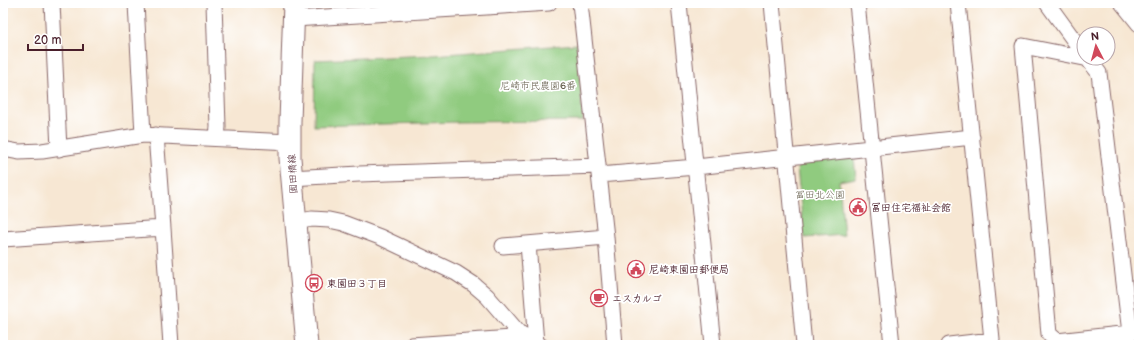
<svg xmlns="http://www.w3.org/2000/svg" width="1142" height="348" font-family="'Balsamiq Sans','Klee One',sans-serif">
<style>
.green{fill:#90cb7f;stroke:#6d7555}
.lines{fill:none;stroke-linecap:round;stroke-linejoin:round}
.street-casing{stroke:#876566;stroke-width:17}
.secondary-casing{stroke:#876566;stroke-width:23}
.street{stroke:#fff;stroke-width:15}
.secondary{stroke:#fff;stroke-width:21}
.labels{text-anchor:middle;stroke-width:3.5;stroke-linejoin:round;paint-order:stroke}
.park-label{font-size:10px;fill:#625b48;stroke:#fff}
.street-label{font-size:10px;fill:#4a1f2b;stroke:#fff}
.poi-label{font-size:10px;font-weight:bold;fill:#4a1f2b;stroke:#fff;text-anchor:start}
</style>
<rect width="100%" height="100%" fill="#fff"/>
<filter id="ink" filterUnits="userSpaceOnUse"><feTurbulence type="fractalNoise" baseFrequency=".025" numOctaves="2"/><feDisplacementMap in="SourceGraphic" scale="8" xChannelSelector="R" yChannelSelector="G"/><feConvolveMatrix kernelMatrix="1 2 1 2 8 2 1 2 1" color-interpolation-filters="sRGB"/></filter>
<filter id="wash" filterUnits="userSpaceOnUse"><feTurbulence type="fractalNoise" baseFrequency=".012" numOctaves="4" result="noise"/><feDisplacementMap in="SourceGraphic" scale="16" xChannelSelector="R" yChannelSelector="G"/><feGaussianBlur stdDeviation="0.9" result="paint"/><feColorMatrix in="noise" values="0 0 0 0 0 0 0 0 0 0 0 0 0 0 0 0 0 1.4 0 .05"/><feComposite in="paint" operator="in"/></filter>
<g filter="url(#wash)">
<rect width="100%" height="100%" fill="#f7e7d3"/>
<!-- green -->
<path class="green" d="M 577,44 L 583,121 L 460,122 L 314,126 L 315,60 L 434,55 Z
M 854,158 L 856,178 L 839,181 L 844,235 L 804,238 L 797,168 L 804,162 Z"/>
</g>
<g filter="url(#ink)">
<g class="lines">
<!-- street casing -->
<g class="street-casing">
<path id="street" d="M 52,3 L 59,149
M 136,3 L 143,135
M 214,3 L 218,127 L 217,138
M 580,3 L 606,237 L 615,345
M 679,3 L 713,345
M 772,3 L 804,345
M 857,3 L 892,345
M 1047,3 L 1084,54
M 1122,3 L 1139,24
M 294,19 L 549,3
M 1087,58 L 1099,73 L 1130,333
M 3,149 L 19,152 L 42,151 L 143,135 L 290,142
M 599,175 L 696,167 L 972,137
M 291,178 L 359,174 L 598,166
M 295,222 L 312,219 L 329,220 L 343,223 L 380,237 L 456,273 L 473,284 L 487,296 L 518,332 L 540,345
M 163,228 L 171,345
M 3,239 L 163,228 L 156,135
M 528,244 L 536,343
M 503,246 L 606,237
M 1057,341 L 1049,334 L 1023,46 L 1084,58
M 411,345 L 525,337
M 949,345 L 992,340 L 958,3
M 1054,345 L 1057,341 L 1130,333 L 1138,331"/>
</g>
<!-- secondary casing -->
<g class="secondary-casing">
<path id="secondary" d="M 294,3 L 290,122 L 290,158 L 307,345"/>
</g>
<!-- street -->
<use href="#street" class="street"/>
<!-- secondary -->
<use href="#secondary" class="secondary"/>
</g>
</g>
<!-- icons -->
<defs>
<g id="civic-ring" transform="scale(0.9)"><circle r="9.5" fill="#fff" stroke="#d1495b" stroke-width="1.5"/><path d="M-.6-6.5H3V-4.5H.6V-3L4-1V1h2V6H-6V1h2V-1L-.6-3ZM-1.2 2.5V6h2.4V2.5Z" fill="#d1495b"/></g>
<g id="bus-ring" transform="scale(0.9)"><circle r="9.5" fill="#fff" stroke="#d1495b" stroke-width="1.5"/><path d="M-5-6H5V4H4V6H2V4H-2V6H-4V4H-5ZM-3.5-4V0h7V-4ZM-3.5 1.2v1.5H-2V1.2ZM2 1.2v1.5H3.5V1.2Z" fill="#d1495b"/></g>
<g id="cafe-ring" transform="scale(0.9)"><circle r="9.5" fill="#fff" stroke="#d1495b" stroke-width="1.5"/><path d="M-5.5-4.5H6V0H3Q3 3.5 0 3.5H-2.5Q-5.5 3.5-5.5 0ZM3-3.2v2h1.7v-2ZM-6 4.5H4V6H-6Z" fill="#d1495b"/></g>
</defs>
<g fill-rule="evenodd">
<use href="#civic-ring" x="858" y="207"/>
<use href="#civic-ring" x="636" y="269"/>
<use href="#bus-ring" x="314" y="283"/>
<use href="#cafe-ring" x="599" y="298"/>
</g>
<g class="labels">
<!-- park labels -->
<g class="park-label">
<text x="538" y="89">尼崎市民農園6番</text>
<text x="820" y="198">冨田北公園</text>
</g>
<!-- street labels -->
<g class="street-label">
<text transform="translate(292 174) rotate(-93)" y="4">園田橋線</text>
</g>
<!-- poi labels -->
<g class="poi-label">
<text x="871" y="211">冨田住宅福祉会館</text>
<text x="649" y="273">尼崎東園田郵便局</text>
<text x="327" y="287">東園田３丁目</text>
<text x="612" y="302">エスカルゴ</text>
</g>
</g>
<!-- margin -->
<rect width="1142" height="348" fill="none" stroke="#fff" stroke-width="16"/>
<!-- north arrow -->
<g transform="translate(1096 46) rotate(354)"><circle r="19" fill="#ffffff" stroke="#b7a5aa"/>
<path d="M0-3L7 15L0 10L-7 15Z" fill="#d1495b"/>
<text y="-6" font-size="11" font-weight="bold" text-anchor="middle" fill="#4a1f2b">N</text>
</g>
<!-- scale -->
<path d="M28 44v6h55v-6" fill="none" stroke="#4a1f2b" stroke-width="2"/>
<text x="34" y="44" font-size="12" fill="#4a1f2b" stroke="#ffffff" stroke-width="3" paint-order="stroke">20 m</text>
</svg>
